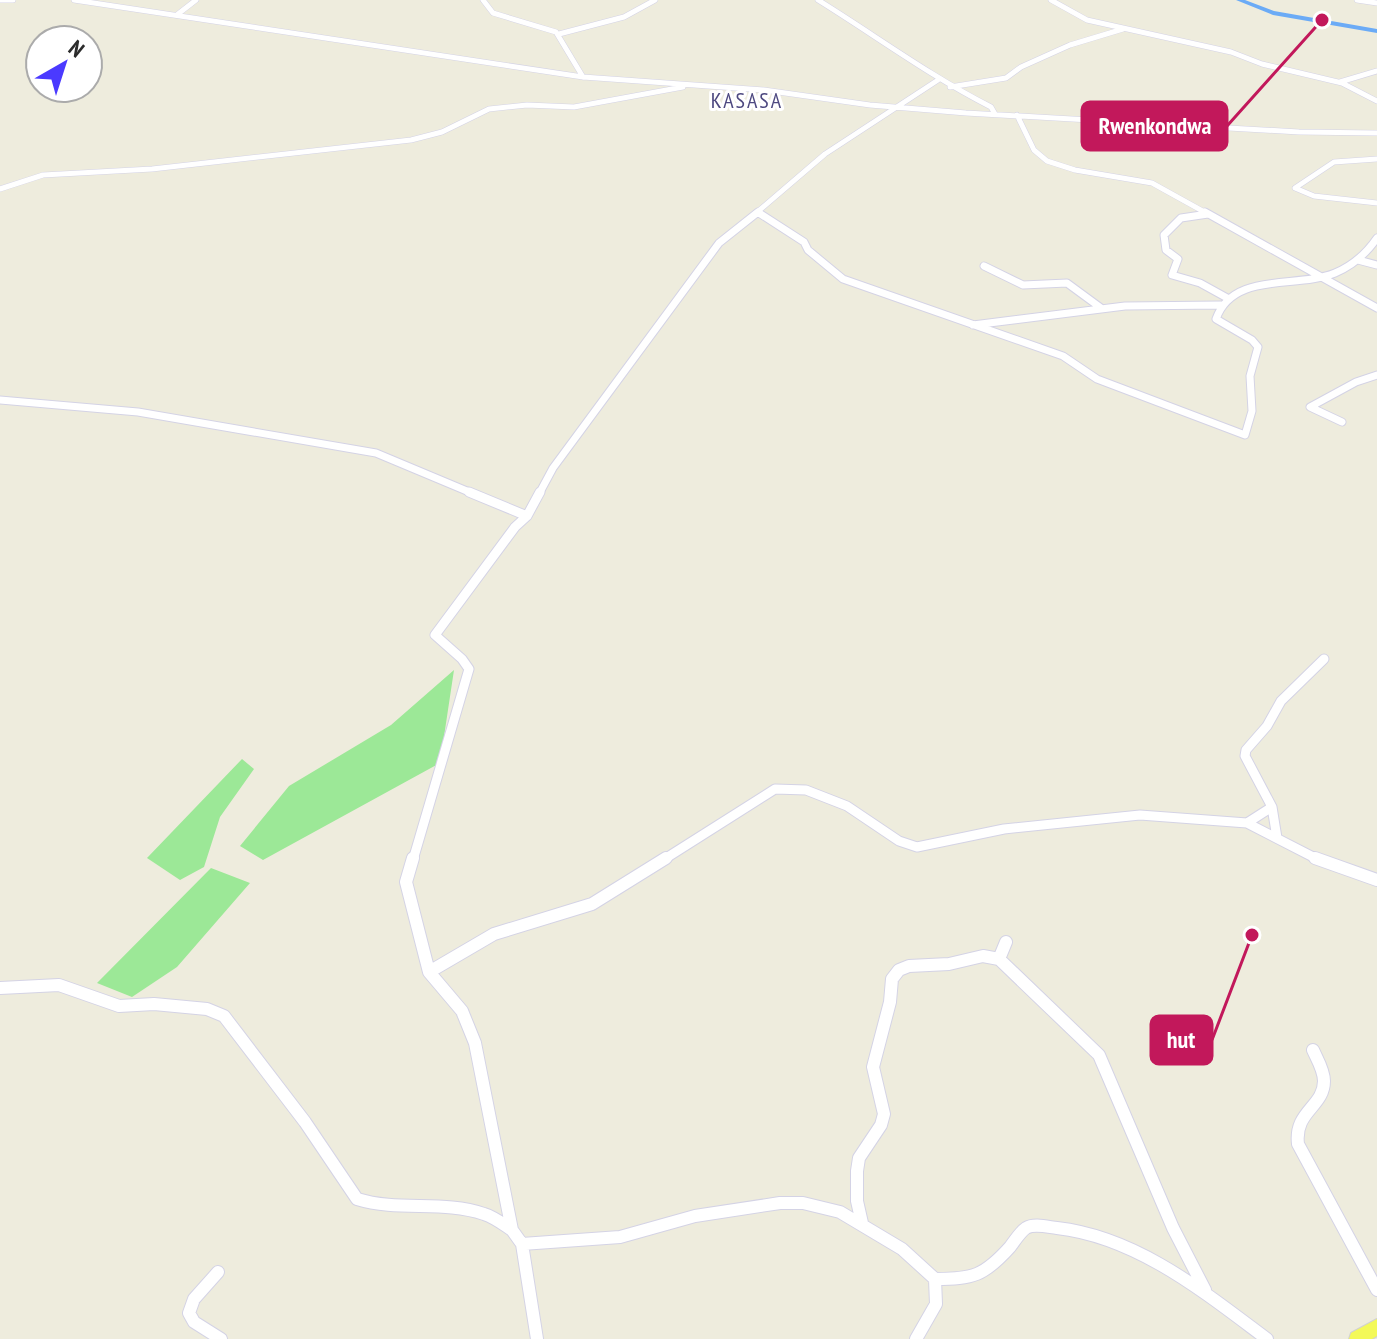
<svg xmlns="http://www.w3.org/2000/svg" width="1377" height="1339" font-family="'PT Sans Narrow',sans-serif">
<style>
.green{fill:#9ce897}
.lines{fill:none;stroke-linecap:round;stroke-linejoin:round}
.river{fill:#6babf6;fill-rule:evenodd}
.minor-far3-casing{stroke:#d4d3e5;stroke-width:6}
.minor-far2-casing{stroke:#d4d3e5;stroke-width:9}
.minor-far1-casing{stroke:#d4d3e5;stroke-width:11}
.minor-casing{stroke:#d4d3e5;stroke-width:14}
.major-casing{stroke:#d1d1d1;stroke-width:2}
.minor-far3{stroke:#fff;stroke-width:5}
.minor-far2{stroke:#fff;stroke-width:7}
.minor-far1{stroke:#fff;stroke-width:9}
.minor{stroke:#fff;stroke-width:12}
.major{fill:#f3f958;fill-rule:evenodd}
.labels{text-anchor:middle;stroke-width:6;stroke-linejoin:round;paint-order:stroke}
.far-quarter-label{font-size:22px;letter-spacing:2px;fill:#4e4980;stroke:#fff}
.leader{fill:none;stroke:#c2185b;stroke-width:3}
.callout-dot{fill:#c2185b;stroke:#fff;stroke-width:3}
.callout{fill:#c2185b;stroke:#c2185b;stroke-width:3}
.callout-label{font-size:24px;text-anchor:middle;font-weight:bold;fill:#fff}
</style>
<rect width="100%" height="100%" fill="#eeecdd"/>
<!-- green -->
<path class="green" d="M 454,670 L 440,763 L 263,860 L 240,846 L 289,786 L 391,725 Z
M 242,759 L 254,769 L 220,817 L 204,867 L 180,880 L 147,858 Z
M 211,868 L 250,883 L 177,967 L 132,997 L 97,983 Z"/>
<g class="lines">
<!-- river -->
<path class="river" d="M 1236,0 L 1245,0 L 1274,11 L 1377,29 L 1377,33 L 1273,15 Z"/>
<!-- minor-far3 casing -->
<g class="minor-far3-casing">
<path id="minor-far3" d="M 0,0 L 13,0
M 74,0 L 583,77 L 764,90 L 870,105 L 966,113 L 1299,132 L 1377,133
M 483,0 L 493,13 L 556,32 L 583,77
M 818,0 C 876,36 930,76 991,107 L 995,114
M 1051,0 L 1087,20 L 1231,52 L 1262,64 L 1342,83 L 1377,101
M 1357,0 L 1377,3
M 178,14 L 196,0
M 559,34 L 624,17 L 655,0
M 1340,82 L 1377,71
M 950,87 L 1006,78 L 1021,67 L 1070,45 L 1123,29
M 1017,115 L 1034,150 L 1047,161 L 1075,170 L 1152,183 L 1208,214
M 1377,159 L 1334,162 L 1295,188 L 1314,196 L 1377,203
M 0,189 L 43,175 L 152,169 L 411,140 L 442,132 L 489,109 L 527,105 L 574,107 L 683,87
M 755,214 L 825,154 L 938,80"/>
</g>
<!-- minor-far2 casing -->
<g class="minor-far2-casing">
<path id="minor-far2" d="M 1205,212 L 1377,308
M 759,213 L 804,242 L 808,250 L 843,279 L 1063,356 L 1097,379 L 1245,435 L 1252,411 L 1250,376 L 1258,347 L 1252,340 L 1216,319 C 1233,271 1296,289 1335,273 C 1354,265 1366,254 1377,238
M 1208,214 L 1181,218 L 1164,235 L 1166,250 L 1178,259 L 1172,275 L 1200,283 L 1229,299
M 1358,260 L 1377,265
M 984,266 L 1023,285 L 1067,283 L 1101,308
M 973,325 L 1125,306 L 1221,305
M 0,400 L 138,412 L 376,453 L 474,494
M 1342,422 L 1310,407 L 1356,382 L 1377,375
M 539,494 L 553,468 L 719,243 L 758,212"/>
</g>
<!-- minor-far1 casing -->
<g class="minor-far1-casing">
<path id="minor-far1" d="M 469,492 L 527,516
M 1247,823 L 1272,807
M 1277,838 L 1272,807 L 1245,756 L 1246,750 L 1267,726 L 1281,701 L 1324,659
M 413,860 L 469,669 L 462,659 L 435,635 L 515,527 L 527,516 L 540,492
M 663,860 L 775,789 L 806,790 L 847,806 L 899,841 L 917,847 L 1004,829 L 1140,815 L 1247,823 L 1319,860"/>
</g>
<!-- minor casing -->
<g class="minor-casing">
<path id="minor" d="M 413,858 L 406,882 L 429,972 L 462,1011 L 475,1043 L 512,1230 L 522,1244 L 537,1339
M 1315,858 L 1377,880
M 999,959 L 1099,1055 L 1173,1228 L 1205,1290
M 429,972 L 494,934 L 592,904 L 666,858
M 0,988 L 59,985 L 119,1006 L 154,1004 L 207,1009 L 224,1016 L 305,1122 L 357,1199 C 399,1212 443,1200 484,1214 C 494,1217 503,1224 512,1230
M 1313,1050 C 1317,1059 1324,1070 1324,1081 C 1324,1107 1294,1111 1298,1144 L 1377,1290
M 862,1223 L 857,1201 L 857,1171 L 859,1158 L 881,1125 L 884,1114 L 873,1067 L 890,1002 L 892,979 L 899,970 L 909,966 L 949,964 L 983,956 L 999,959 L 1006,942
M 522,1244 L 620,1237 L 695,1216 L 780,1203 L 803,1203 L 840,1212 L 902,1249 L 935,1279 C 973,1279 984,1276 1010,1247 C 1014,1242 1020,1232 1026,1228 C 1034,1223 1048,1227 1057,1228 C 1137,1237 1204,1292 1267,1339
M 218,1272 L 194,1299 L 189,1313 L 194,1322 L 221,1339
M 916,1339 L 936,1304 L 935,1279"/>
</g>
<!-- major casing -->
<g class="major-casing">
<path id="major" d="M 1377,1319 L 1377,1336 L 1372,1339 L 1349,1339 L 1351,1333 Z"/>
</g>
<!-- minor-far3 -->
<use href="#minor-far3" class="minor-far3"/>
<!-- minor-far2 -->
<use href="#minor-far2" class="minor-far2"/>
<!-- minor-far1 -->
<use href="#minor-far1" class="minor-far1"/>
<!-- minor -->
<use href="#minor" class="minor"/>
<!-- major -->
<use href="#major" class="major"/>
</g>
<g class="labels">
<!-- far-quarter labels -->
<g class="far-quarter-label">
<text x="747" y="108">KASASA</text>
</g>
</g>
<!-- callouts -->
<path class="leader" d="M1322 20L1227 126M1252 935L1212 1040"/>
<g class="callout-dot">
<circle cx="1322" cy="20" r="8"/>
<circle cx="1252" cy="935" r="8"/>
</g>
<g class="callout">
<rect x="1082" y="102" width="145" height="48" rx="8"/>
<rect x="1151" y="1016" width="61" height="48" rx="8"/>
</g>
<g class="callout-label">
<text x="1155" y="134">Rwenkondwa</text>
<text x="1181" y="1048">hut</text>
</g>
<!-- north arrow -->
<g transform="translate(64 64) rotate(39)"><circle r="38" fill="#ffffff" stroke="#ababab" stroke-width="2"/>
<path d="M0-6L14 30L0 20L-14 30Z" fill="#4b3aff"/>
<text y="-12" font-size="22" font-weight="bold" text-anchor="middle" fill="#2c2c2c">N</text>
</g>
</svg>
